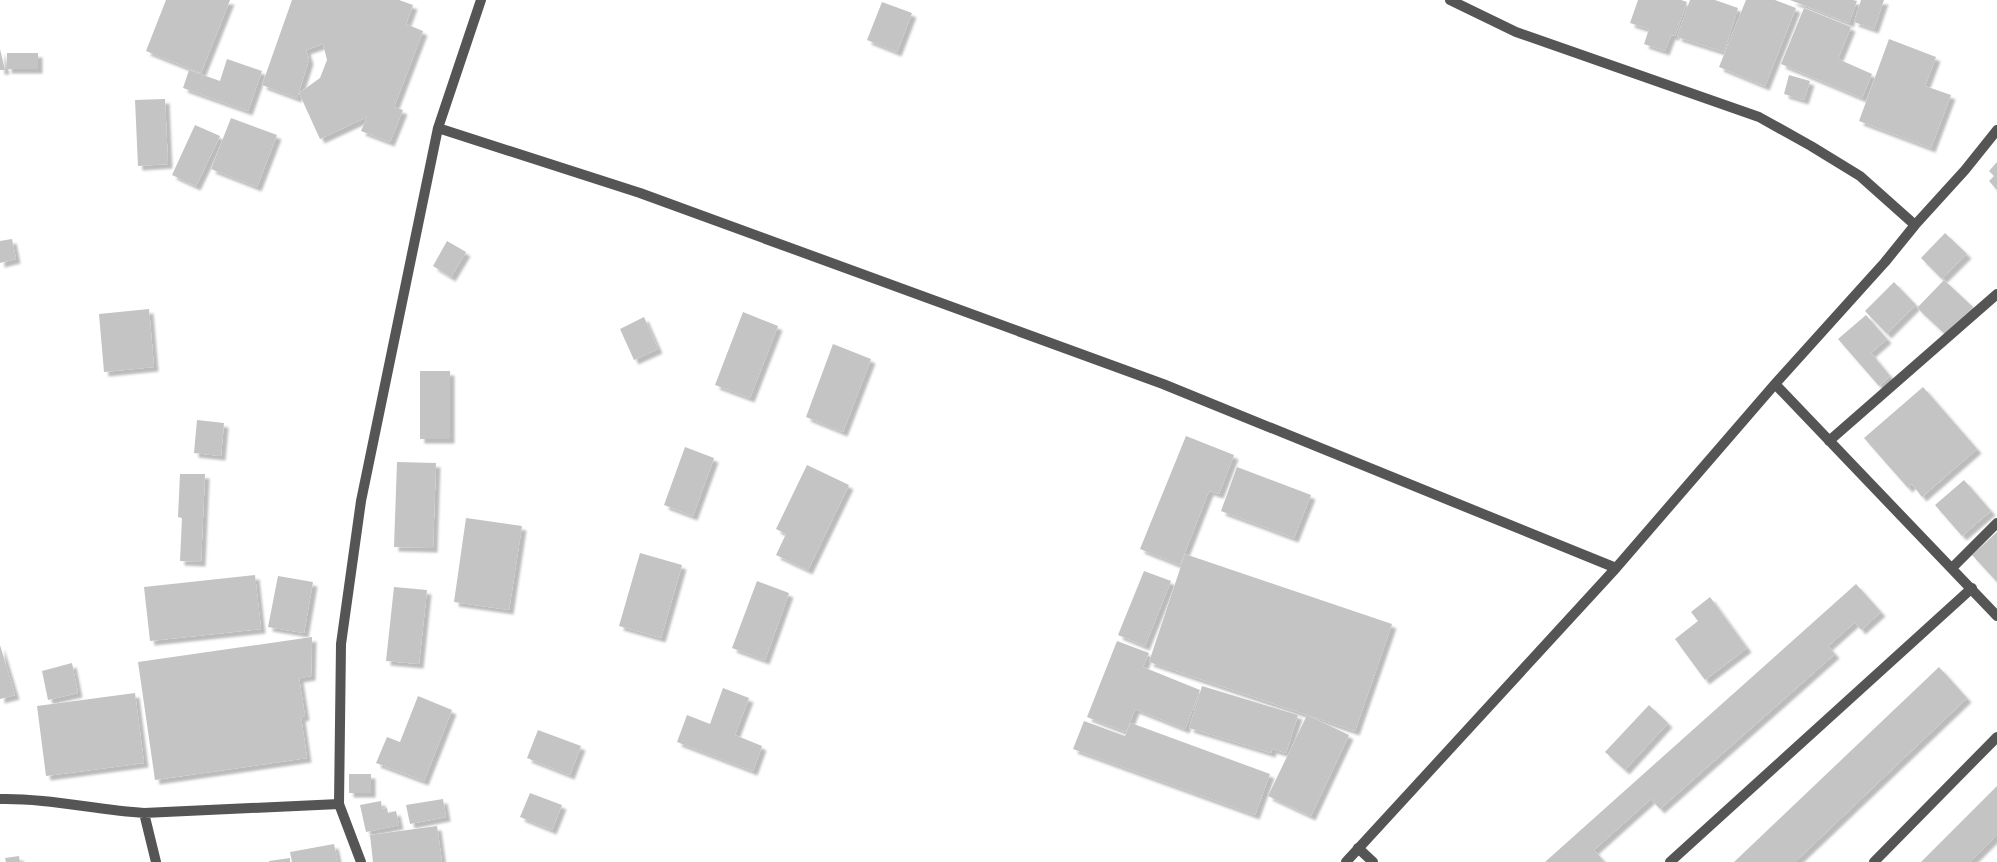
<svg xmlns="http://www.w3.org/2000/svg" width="1997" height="862" font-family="Figtree,sans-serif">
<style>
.building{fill:#c4c4c4;filter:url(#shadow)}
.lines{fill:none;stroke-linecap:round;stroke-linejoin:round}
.service{stroke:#555;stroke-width:10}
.minor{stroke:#555;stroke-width:10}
</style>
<defs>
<filter id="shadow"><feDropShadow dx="4.5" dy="4.5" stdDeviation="1" flood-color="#0004"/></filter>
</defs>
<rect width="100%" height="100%" fill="#fff"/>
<!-- building -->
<path class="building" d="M 166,0 L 230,0 L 201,73 L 146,51 Z
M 292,0 L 399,0 L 413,5 L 406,24 L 423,31 L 394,107 L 403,110 L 390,142 L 361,131 L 367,117 L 320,139 L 299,93 L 320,78 L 327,60 L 323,44 L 306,50 L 309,60 L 297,98 L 262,85 Z
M 1638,0 L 1681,0 L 1687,2 L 1675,36 L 1671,35 L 1665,51 L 1644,44 L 1649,29 L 1630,23 Z
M 1690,0 L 1715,0 L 1738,8 L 1724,52 L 1677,37 Z
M 1746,0 L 1775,0 L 1796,8 L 1765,86 L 1719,67 Z
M 1790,0 L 1853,0 L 1857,1 L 1849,23 Z
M 1861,0 L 1884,0 L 1874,29 L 1854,22 Z
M 882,2 L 912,13 L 897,52 L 867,40 Z
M 1804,8 L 1851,27 L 1838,59 L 1872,74 L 1862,98 L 1781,64 Z
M 1889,39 L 1936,57 L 1925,86 L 1951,95 L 1931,148 L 1859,121 Z
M 0,49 L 5,70 L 0,70 Z
M 7,53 L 38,53 L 38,69 L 7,69 Z
M 227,59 L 262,71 L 248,111 L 183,88 L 189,70 L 220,81 Z
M 1789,75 L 1810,81 L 1804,100 L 1784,94 Z
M 165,99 L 168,164 L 138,166 L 135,100 Z
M 231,118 L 277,135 L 257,187 L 211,169 Z
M 195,125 L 220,136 L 196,186 L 172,175 Z
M 1997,162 L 1997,190 L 1989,181 L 1994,176 L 1989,171 Z
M 1945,233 L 1967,254 L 1942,279 L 1921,258 Z
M 12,239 L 16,259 L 0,263 L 0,241 Z
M 447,241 L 466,252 L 451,277 L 433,266 Z
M 1944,280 L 1973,307 L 1946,335 L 1917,308 Z
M 1894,282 L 1916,305 L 1887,334 L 1865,311 Z
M 149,309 L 154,367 L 104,372 L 99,314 Z
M 743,312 L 778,326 L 750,398 L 715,385 Z
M 1866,315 L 1887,339 L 1871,353 L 1890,376 L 1879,386 L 1838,339 Z
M 644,317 L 658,349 L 634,360 L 620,329 Z
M 833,344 L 871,359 L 843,432 L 806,417 Z
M 420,371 L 450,371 L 450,439 L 420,439 Z
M 1923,387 L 1977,449 L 1922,497 L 1912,484 L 1908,488 L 1864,438 Z
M 197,420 L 224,423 L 221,456 L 194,453 Z
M 1186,436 L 1234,455 L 1219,494 L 1209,491 L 1180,565 L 1140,549 Z
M 685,447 L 714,458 L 693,516 L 664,505 Z
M 397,462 L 436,463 L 433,548 L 394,547 Z
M 807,465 L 849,485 L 808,570 L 776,555 L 786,534 L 776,529 Z
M 1237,467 L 1311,495 L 1294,538 L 1221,511 Z
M 180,474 L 205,474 L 201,562 L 180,561 L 182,518 L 178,517 Z
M 1964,480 L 1991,511 L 1962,536 L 1935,505 Z
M 466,518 L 522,526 L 509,610 L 454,602 Z
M 1997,532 L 1997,582 L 1972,555 Z
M 640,553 L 682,565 L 661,638 L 619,626 Z
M 1185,554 L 1392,624 L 1355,731 L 1149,662 Z
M 1144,571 L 1171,581 L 1145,646 L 1118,635 Z
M 255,575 L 261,629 L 150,641 L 144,587 Z
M 278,576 L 313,582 L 304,633 L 268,627 Z
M 757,581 L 789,593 L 765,660 L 732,648 Z
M 1856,584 L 1881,612 L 1861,630 L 1855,622 L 1828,646 L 1835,654 L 1660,809 L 1651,799 L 1594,850 L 1603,860 L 1601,862 L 1545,862 Z
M 394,587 L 427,590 L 419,664 L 386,661 Z
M 1710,597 L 1747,648 L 1705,680 L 1675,639 L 1698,621 L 1691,612 Z
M 312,637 L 311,676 L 299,678 L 305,716 L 301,717 L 307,758 L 155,780 L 138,662 Z
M 1117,641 L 1149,653 L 1143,667 L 1200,690 L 1185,729 L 1135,709 L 1126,732 L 1087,717 Z
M 0,645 L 15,695 L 0,699 Z
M 72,663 L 78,693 L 48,700 L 42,671 Z
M 1939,667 L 1967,698 L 1795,862 L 1734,862 Z
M 1202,686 L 1298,715 L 1286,753 L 1272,749 L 1271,753 L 1189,728 Z
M 723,688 L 749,698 L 735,735 L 762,746 L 753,771 L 677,742 L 687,715 L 710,724 Z
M 135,693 L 144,763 L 46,776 L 37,706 Z
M 418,696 L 452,710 L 424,781 L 376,763 L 387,737 L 400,742 Z
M 1649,705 L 1668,723 L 1625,770 L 1605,752 Z
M 1307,715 L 1349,735 L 1311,816 L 1268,796 Z
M 1084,721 L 1125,736 L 1131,723 L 1270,774 L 1255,815 L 1073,749 Z
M 538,730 L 581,746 L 570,775 L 527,758 Z
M 349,774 L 371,774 L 371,793 L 349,793 Z
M 1997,786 L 1997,835 L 1970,862 L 1921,862 Z
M 530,793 L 562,805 L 552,830 L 520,817 Z
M 443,799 L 446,817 L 410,824 L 406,805 Z
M 381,801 L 382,809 L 387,808 L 388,813 L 396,811 L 399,825 L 366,832 L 360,805 Z
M 437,826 L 442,862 L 373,862 L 370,835 Z
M 334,844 L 338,862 L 292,862 L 290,852 Z
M 19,856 L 20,862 L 6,862 L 5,858 Z
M 290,858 L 290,862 L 269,862 L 269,861 Z"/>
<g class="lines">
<!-- service -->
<path class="service" d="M 1358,848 L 1373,862
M 1670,862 L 1972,588
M 1874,862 L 1997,737"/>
<!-- minor -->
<path class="minor" d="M 438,128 L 640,193 L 1163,384 L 1616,568
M 1915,225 L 1965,170 L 1997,130
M 1775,384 L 1997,616
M 1829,441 L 1997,294
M 1952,568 L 1997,523
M 0,799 C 48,798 96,810 144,813 L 339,804
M 144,813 L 156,862
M 361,862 L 339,804 L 341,644 L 361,501 L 438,128 L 481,0
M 1346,862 L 1616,568 L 1775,384 L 1885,262 L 1915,225 L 1860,176 L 1811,146 L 1759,117 L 1516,32 L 1450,0"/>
</g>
</svg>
